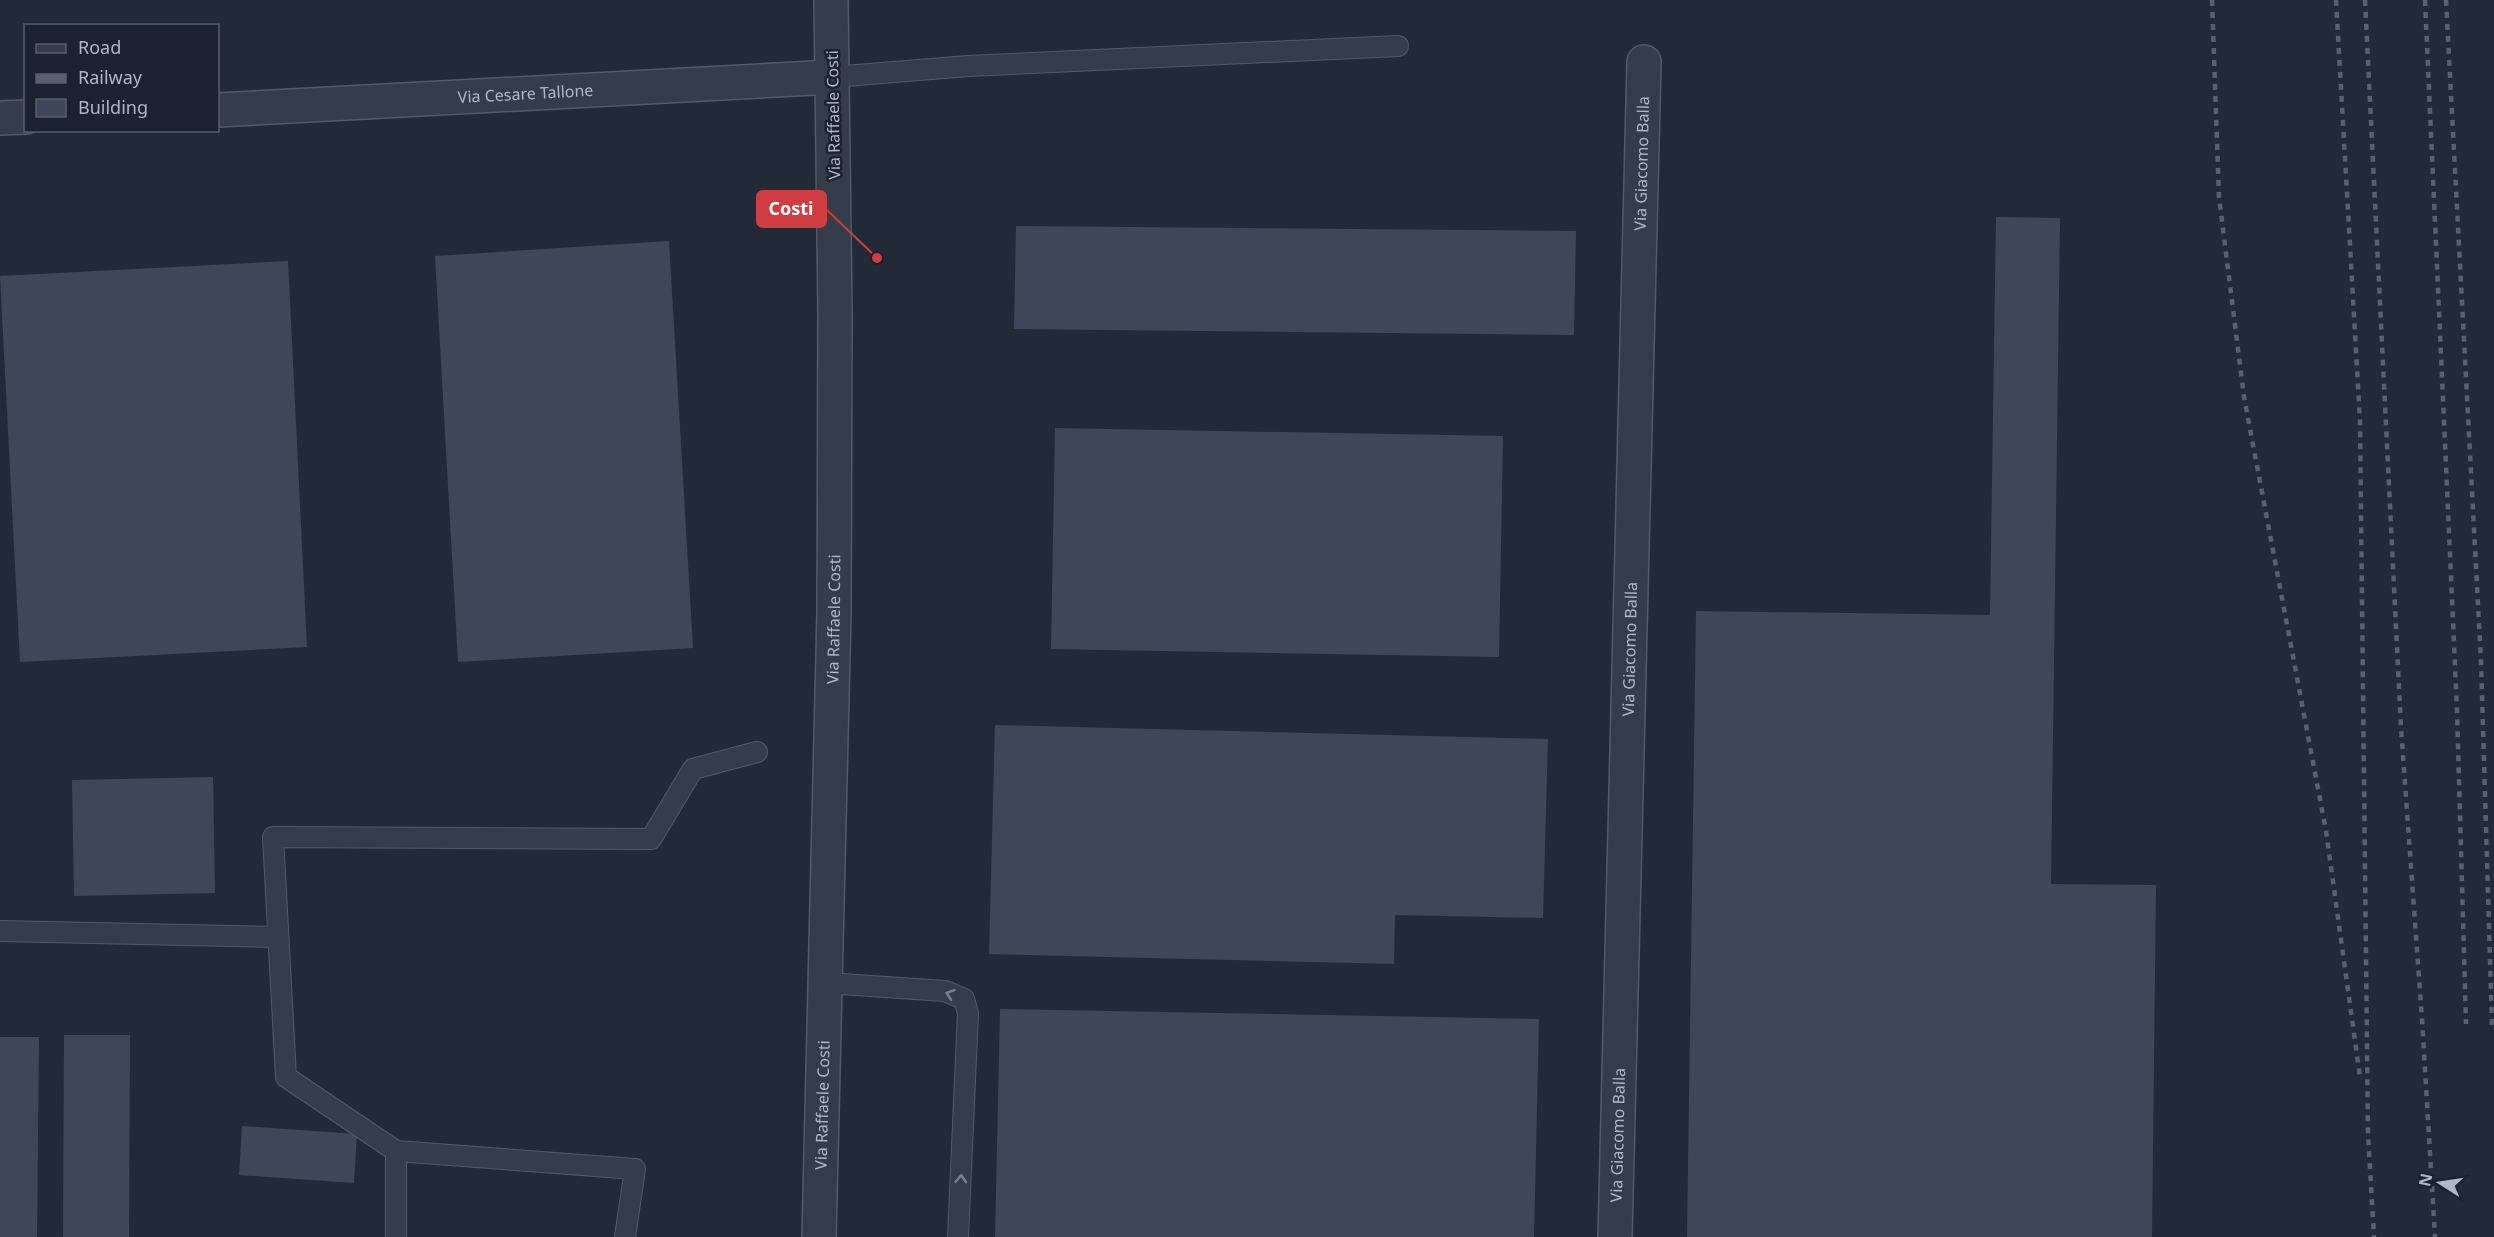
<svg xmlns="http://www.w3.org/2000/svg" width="2494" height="1237" font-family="'Noto Sans',sans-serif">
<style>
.building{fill:#3e4758}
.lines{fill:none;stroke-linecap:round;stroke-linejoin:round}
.service-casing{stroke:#535967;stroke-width:22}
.minor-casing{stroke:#535967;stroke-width:36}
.tertiary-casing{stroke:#535967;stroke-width:36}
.service{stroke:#353c49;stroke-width:20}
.minor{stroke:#353c49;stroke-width:33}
.tertiary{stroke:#353c49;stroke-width:33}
.rail{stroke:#575f70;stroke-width:4.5;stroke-dasharray:6 6;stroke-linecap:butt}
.oneway{stroke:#797f8d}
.labels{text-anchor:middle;stroke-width:5;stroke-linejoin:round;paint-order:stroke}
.street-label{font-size:16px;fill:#b0b6c5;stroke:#1b212e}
.leader{fill:none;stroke:#d03d40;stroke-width:2}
.callout-dot{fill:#d03d40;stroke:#1b212e;stroke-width:2}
.callout{fill:#d03d40;stroke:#d03d40;stroke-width:2}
.callout-label{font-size:18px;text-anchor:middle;font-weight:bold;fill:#fff}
</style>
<rect width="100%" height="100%" fill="#222a38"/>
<!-- building -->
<path class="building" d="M 1996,217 L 2060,218 L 2051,884 L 2156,885 L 2152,1237 L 1687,1237 L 1696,611 L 1990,615 Z
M 1016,226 L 1576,231 L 1574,335 L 1014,329 Z
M 669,241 L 693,648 L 458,662 L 435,256 Z
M 288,261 L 307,647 L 20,662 L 0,276 Z
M 1055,428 L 1503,436 L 1499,657 L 1051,649 Z
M 995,725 L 1548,739 L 1543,918 L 1395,915 L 1394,964 L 989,954 Z
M 213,777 L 215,893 L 74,896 L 72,780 Z
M 1000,1009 L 1539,1019 L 1534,1237 L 995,1237 Z
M 64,1035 L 130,1035 L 129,1237 L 63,1237 Z
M 0,1037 L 39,1037 L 37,1237 L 0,1237 Z
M 242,1126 L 357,1134 L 354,1183 L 239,1175 Z"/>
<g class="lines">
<!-- service casing -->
<g class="service-casing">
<path id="service" d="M 833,77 L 968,66 L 1398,46
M 0,931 L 277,937
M 826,983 L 945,991 L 964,999 L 968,1013 L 958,1237
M 396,1151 L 396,1237
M 625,1237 L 635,1169 L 396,1151 L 286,1077 L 273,837 L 651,839 L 693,769 L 757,752"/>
</g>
<!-- minor casing -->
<g class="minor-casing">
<g id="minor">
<path id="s1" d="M 218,110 L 833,77"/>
<path d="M 0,118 L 26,117"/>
<path id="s2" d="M 1615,1237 L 1644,62"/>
</g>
</g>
<!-- tertiary casing -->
<g class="tertiary-casing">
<g id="tertiary">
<path id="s3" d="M 819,1237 L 834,612 L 835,313 L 831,0"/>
</g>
</g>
<!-- service -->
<use href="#service" class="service"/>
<!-- minor -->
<use href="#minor" class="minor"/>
<!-- tertiary -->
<use href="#tertiary" class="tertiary"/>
<!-- rail -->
<path class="rail" d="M 2212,0 L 2219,197 L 2244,397 L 2326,831 L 2360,1077
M 2336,0 L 2360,421 L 2368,1134 L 2374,1237
M 2365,0 L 2401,728 L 2422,1019 L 2435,1237
M 2425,0 L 2457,710 L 2466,1024
M 2446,0 L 2481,661 L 2492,1025"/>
</g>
<!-- one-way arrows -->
<defs><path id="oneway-chevron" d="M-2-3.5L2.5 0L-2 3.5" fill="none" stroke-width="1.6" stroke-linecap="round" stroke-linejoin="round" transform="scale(1.5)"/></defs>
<g class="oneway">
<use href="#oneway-chevron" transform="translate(950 994) rotate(-161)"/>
<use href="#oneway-chevron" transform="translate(961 1179) rotate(-87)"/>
</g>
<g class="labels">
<!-- street labels -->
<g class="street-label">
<text dy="6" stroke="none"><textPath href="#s1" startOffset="308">Via Cesare Tallone</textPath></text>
<text transform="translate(833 115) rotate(-91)" y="6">Via Raffaele Costi</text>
<text dy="6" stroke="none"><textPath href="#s2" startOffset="1074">Via Giacomo Balla</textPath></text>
<text dy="6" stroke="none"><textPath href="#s3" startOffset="618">Via Raffaele Costi</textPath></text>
<text dy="6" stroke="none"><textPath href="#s2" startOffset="588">Via Giacomo Balla</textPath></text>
<text dy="6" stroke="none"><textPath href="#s3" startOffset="132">Via Raffaele Costi</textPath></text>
<text dy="6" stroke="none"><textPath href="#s2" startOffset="102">Via Giacomo Balla</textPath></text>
</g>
</g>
<!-- callouts -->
<path class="leader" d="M877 258L826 209"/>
<circle class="callout-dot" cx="877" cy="258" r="6"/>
<rect class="callout" x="757" y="191" width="69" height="36" rx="6"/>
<g class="callout-label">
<text x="791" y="215">Costi</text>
</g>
<!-- legend -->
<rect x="24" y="24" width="195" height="108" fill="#1b212e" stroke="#575d6a" stroke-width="1.5"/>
<rect x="36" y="44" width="30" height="9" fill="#353c49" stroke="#575d6a" stroke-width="1.5"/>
<text x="78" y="54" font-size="18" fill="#b0b6c5">Road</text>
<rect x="36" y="74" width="30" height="9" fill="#575f70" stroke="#575d6a" stroke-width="1.5"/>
<text x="78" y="84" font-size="18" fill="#b0b6c5">Railway</text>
<rect x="36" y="99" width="30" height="18" fill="#3e4758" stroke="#575d6a" stroke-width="1.5"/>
<text x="78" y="114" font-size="18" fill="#b0b6c5">Building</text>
<!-- north arrow -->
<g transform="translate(2440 1183) rotate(282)" stroke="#1b212e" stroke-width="4.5" paint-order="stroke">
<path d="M0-4.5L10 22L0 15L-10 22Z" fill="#b0b6c5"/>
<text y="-9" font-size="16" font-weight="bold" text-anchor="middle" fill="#b0b6c5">N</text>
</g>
</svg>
